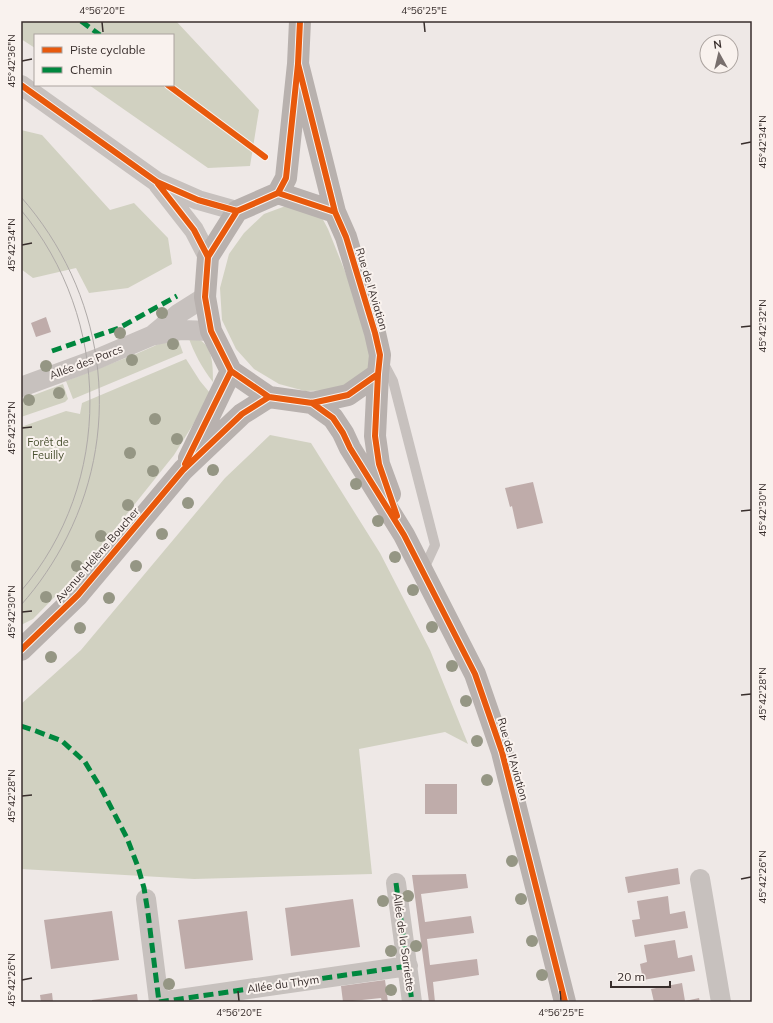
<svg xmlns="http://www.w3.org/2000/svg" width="773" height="1023" font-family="Mulish,sans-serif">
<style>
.green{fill:#d1d1c1}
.building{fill:#bfacaa}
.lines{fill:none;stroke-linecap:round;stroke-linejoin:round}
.lane{stroke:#c7c1be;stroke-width:10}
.street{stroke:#c7c1be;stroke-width:20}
.secondary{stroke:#b8b1ae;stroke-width:22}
.tram{stroke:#afaaa8;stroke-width:1}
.quiet{stroke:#00873e;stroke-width:5;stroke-dasharray:10 5;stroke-linecap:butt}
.cycleway-casing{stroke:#f9f2ee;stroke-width:8}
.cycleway{stroke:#e8590c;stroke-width:6}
.tree{fill:#959684}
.ticks{fill:none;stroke:#382e2c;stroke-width:1.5}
.labels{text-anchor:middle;stroke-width:4;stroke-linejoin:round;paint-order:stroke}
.street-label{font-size:11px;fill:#382e2c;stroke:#f9f2ee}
.park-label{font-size:11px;fill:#4c5333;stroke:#f9f2ee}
.neatline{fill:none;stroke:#382e2c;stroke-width:1.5}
.ticks-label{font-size:10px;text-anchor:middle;fill:#382e2c}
</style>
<rect width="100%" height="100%" fill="#eee8e6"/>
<!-- green -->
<path class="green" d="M 21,21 L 176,21 L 259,110 L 250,166 L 208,168 L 89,85 L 173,85 L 173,35 L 35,35 L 35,48 L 21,39 Z
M 21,130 L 42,135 L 110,210 L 134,203 L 168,238 L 172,264 L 128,288 L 89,293 L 76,268 L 33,278 L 21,269 Z
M 291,204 L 320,214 L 328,229 L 358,304 L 372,350 L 370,370 L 339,390 L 305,391 L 279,384 L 254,369 L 236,349 L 222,320 L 220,288 L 229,254 L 244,233 L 264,214 Z
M 177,336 L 183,353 L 73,399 L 66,381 L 136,354 Z
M 188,336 C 213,339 213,362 213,382 C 202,368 194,353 188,336 Z
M 186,359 L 200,381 L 210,393 L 194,423 L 174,455 L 86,565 L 33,619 L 21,625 L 21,427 L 66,411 L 80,414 L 82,403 Z
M 63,384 L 68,399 L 65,402 L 21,417 L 21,400 Z
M 270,435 L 311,443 L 380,553 L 430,650 L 468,744 L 445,732 L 359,749 L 372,874 L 194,879 L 21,869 L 21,704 L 81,650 L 225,478 Z"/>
<!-- building -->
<path class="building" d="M 46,317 L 51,332 L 36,337 L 31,323 Z
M 533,482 L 543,523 L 517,529 L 512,506 L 510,507 L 505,488 Z
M 425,784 L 457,784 L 457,814 L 425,814 Z
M 678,868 L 680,884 L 628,893 L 625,877 Z
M 466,874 L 468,888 L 421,894 L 425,922 L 471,916 L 474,933 L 427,939 L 430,965 L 477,959 L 479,975 L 433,982 L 435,1002 L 429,1002 L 412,875 Z
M 668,896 L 670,914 L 685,911 L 688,928 L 635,937 L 632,920 L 640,919 L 637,901 Z
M 353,899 L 360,947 L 291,956 L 285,908 Z
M 112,911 L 119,960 L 51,969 L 44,920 Z
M 247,911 L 253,960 L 185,969 L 178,920 Z
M 675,940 L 678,958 L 692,955 L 695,971 L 643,980 L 640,964 L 647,962 L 644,945 Z
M 385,980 L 388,1002 L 382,1002 L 381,998 L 343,1002 L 341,986 Z
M 682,983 L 685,1001 L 699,998 L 700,1002 L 654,1002 L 651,989 Z
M 52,993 L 53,1002 L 41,1002 L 40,995 Z
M 137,994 L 138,1002 L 92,1002 L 92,1000 Z"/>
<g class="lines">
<!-- lane -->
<path class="lane" d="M 383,362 L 393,381 L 435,545 L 423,571"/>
<!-- street -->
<path class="street" d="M 21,85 L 157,182 L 198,200 L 237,211
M 158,184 L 194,230 L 208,257
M 154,334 L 178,314 L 205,297
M 21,387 L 97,359 L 151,336 L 181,330 L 211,331
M 700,879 L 721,1002
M 396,883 L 412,1002
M 146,899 L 159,1002
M 159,1002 L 408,966"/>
<!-- secondary -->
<path class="secondary" d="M 298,64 L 335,212 L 346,237 L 375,333 L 380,355 L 378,374 L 348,395 L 312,403 L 269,397 L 231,371 L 211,331 L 205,297 L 208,257 L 237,211 L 278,193 L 335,212
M 278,193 L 286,178 L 298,64 L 300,21
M 378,374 L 375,436 L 379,464 L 390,494
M 312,403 L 333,418 L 343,433 L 350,448 L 404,535 L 475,674 L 502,752 L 565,1002
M 189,458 L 231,371
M 21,650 L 78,595 L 183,470 L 242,414 L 269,397"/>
<!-- tram -->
<path class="tram" d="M 21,197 C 104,291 124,424 67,537 C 55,561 39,585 21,605
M 21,210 C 112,319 114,483 21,591"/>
<!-- quiet -->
<path class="quiet" d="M 81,21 L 100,35
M 52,351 L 119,328 L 177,296
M 21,726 L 36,731 L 62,741 L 85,762 L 102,790 L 127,838 L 138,867 L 144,888 L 148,913 L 159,1002
M 396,883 L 412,1002
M 159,1002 L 408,966"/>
<!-- cycleway casing -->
<g class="cycleway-casing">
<path id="cycleway" d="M 298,64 L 335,212 L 346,237 L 375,333 L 380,355 L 378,374 L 348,395 L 312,403 L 269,397 L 231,371 L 211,331 L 205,297 L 208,257 L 237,211 L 278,193 L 335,212
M 21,85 L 157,182 L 198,200 L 237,211
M 168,85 L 265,157
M 158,184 L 194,230 L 208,257
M 278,193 L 286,178 L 298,64 L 300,21
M 378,374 L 375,436 L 379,464 L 397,516
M 312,403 L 333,418 L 343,433 L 350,448 L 404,535 L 475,674 L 502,752 L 565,1002
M 185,464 L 231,371
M 21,650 L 78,595 L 183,470 L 242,414 L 269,397"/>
</g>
<!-- cycleway -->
<use href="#cycleway" class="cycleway"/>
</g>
<!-- trees -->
<g class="tree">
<circle cx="162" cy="313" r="6"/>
<circle cx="120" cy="333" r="6"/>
<circle cx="173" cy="344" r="6"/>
<circle cx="132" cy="360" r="6"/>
<circle cx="46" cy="366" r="6"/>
<circle cx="59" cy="393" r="6"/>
<circle cx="29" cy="400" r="6"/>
<circle cx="155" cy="419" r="6"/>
<circle cx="177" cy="439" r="6"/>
<circle cx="130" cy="453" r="6"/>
<circle cx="213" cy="470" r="6"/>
<circle cx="153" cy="471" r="6"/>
<circle cx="356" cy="484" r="6"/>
<circle cx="188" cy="503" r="6"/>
<circle cx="128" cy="505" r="6"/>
<circle cx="378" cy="521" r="6"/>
<circle cx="162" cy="534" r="6"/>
<circle cx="101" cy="536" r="6"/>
<circle cx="395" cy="557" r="6"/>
<circle cx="77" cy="566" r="6"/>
<circle cx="136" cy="566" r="6"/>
<circle cx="413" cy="590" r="6"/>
<circle cx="46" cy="597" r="6"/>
<circle cx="109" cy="598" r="6"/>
<circle cx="432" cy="627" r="6"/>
<circle cx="80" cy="628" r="6"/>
<circle cx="51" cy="657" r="6"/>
<circle cx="452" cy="666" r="6"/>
<circle cx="466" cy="701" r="6"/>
<circle cx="477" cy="741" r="6"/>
<circle cx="487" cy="780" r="6"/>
<circle cx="512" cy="861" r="6"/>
<circle cx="408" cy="896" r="6"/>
<circle cx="521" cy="899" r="6"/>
<circle cx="383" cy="901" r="6"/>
<circle cx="532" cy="941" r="6"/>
<circle cx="416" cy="946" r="6"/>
<circle cx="391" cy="951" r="6"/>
<circle cx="542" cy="975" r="6"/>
<circle cx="169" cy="984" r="6"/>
<circle cx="391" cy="990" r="6"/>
</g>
<!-- ticks -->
<path class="ticks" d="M 102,22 L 103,32M 424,22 L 425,32M 22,61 L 32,59M 741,144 L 751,142M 22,245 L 32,243M 741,327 L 751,326M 22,428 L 32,427M 741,511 L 751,510M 22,612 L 32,611M 741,695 L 751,694M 22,796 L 32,795M 741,879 L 751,877M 22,980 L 32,978M 238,991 L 239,1001M 560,991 L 561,1001"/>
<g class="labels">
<!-- street labels -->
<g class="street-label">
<text transform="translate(372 289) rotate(73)" y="4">Rue de l'Aviation</text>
<text transform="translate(86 362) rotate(-21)" y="4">Allée des Parcs</text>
<text transform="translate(97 555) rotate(-49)" y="4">Avenue Hélène Boucher</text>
<text transform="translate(513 759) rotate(74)" y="4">Rue de l'Aviation</text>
<text transform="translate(404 942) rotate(82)" y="4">Allée de la Sarriette</text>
<text transform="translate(283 984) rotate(-8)" y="4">Allée du Thym</text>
</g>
<!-- park labels -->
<g class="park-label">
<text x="48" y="446">Forêt de<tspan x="48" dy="13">Feuilly</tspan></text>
</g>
</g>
<!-- border -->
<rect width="773" height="1023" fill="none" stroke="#f9f2ee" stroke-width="44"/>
<!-- legend -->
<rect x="34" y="34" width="140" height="52" fill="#f9f2ee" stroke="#aca4a0"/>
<rect x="42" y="47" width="20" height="6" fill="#e8590c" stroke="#aca4a0"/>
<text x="70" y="54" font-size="12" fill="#382e2c">Piste cyclable</text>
<rect x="42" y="67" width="20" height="6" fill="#00873e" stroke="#aca4a0"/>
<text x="70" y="74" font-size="12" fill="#382e2c">Chemin</text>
<!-- north arrow -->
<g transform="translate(719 54) rotate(352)"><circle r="19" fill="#f9f2ee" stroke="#aca4a0"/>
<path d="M0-3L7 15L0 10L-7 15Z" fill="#786f6d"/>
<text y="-6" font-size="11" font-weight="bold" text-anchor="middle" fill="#382e2c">N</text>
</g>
<!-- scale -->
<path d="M611 981v6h59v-6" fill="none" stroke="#382e2c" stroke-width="2"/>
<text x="617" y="981" font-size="12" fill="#382e2c" stroke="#f9f2ee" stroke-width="3" paint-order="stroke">20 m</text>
<rect x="22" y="22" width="729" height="979" class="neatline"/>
<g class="ticks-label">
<text x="102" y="14">4°56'20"E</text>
<text x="424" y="14">4°56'25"E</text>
<text transform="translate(11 61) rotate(-90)" y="4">45°42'36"N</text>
<text transform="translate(762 142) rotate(-90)" y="4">45°42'34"N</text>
<text transform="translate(11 245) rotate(-90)" y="4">45°42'34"N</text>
<text transform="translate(762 326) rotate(-90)" y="4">45°42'32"N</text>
<text transform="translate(11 428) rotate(-90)" y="4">45°42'32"N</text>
<text transform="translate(762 510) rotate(-90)" y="4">45°42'30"N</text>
<text transform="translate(11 612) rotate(-90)" y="4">45°42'30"N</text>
<text transform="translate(762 694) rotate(-90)" y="4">45°42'28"N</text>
<text transform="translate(11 796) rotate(-90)" y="4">45°42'28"N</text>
<text transform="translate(762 877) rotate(-90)" y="4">45°42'26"N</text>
<text transform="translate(11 980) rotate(-90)" y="4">45°42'26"N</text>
<text x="239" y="1016">4°56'20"E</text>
<text x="561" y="1016">4°56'25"E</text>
</g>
</svg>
